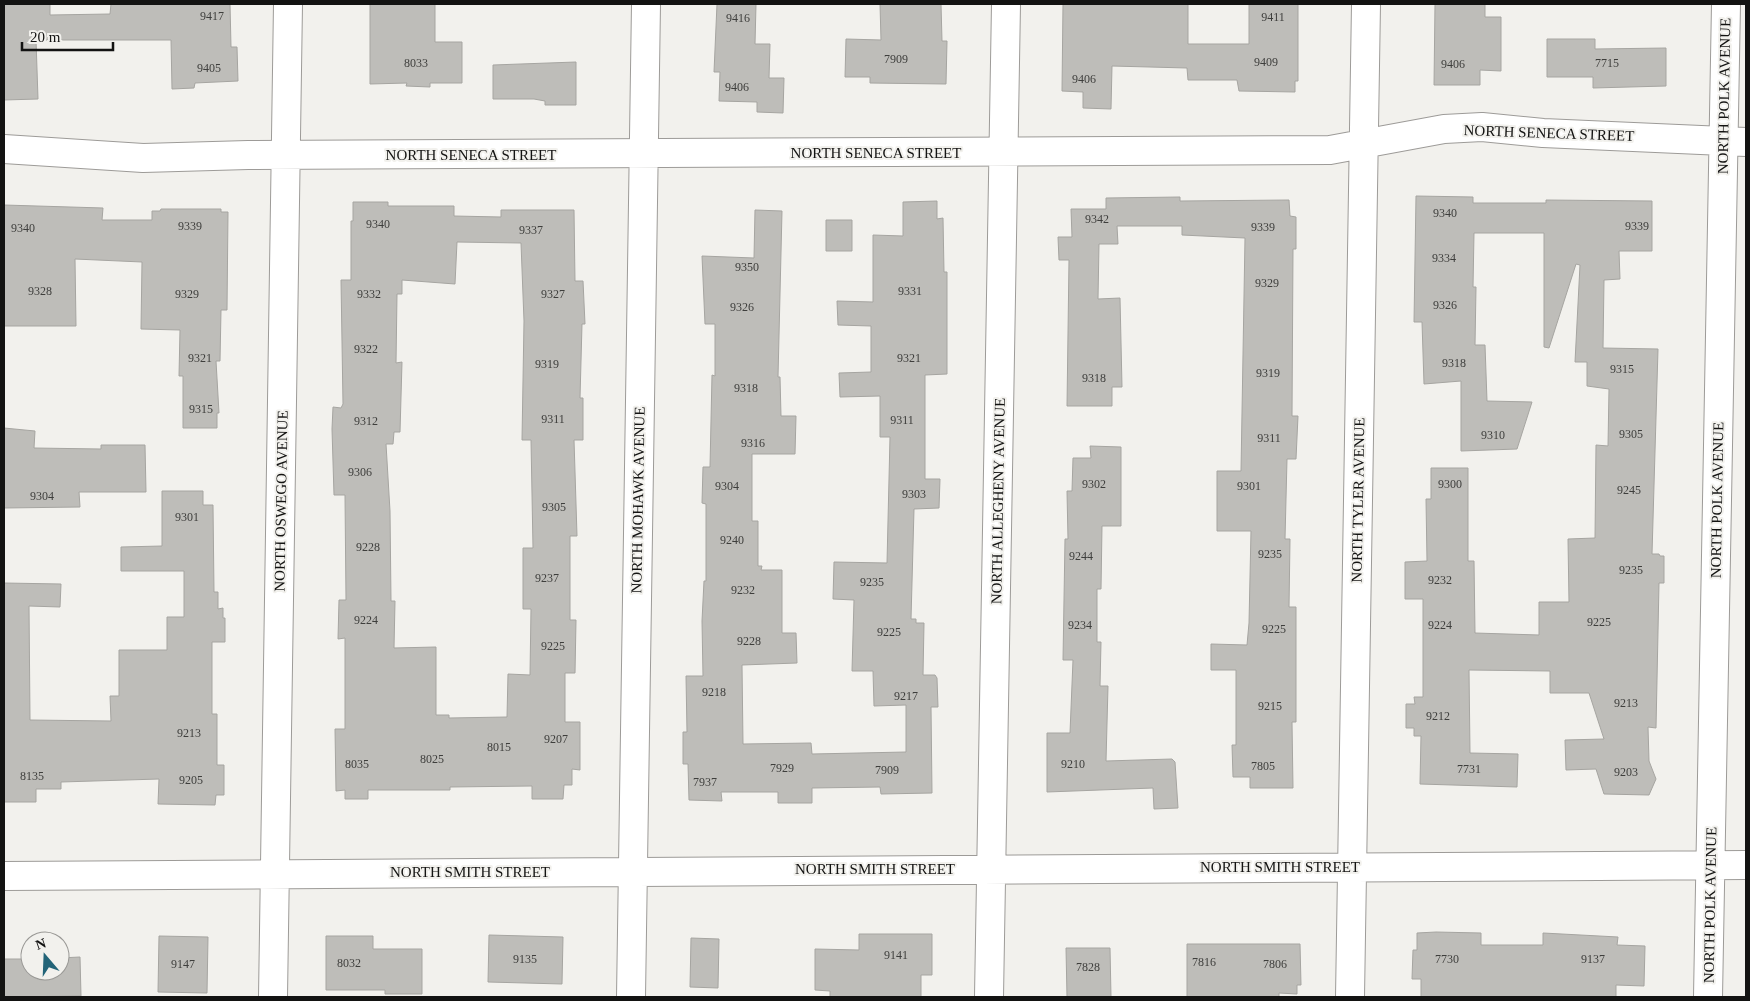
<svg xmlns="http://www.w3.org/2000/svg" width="1750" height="1001" font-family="Georgia,serif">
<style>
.building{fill:#bebdb9;stroke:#a6a5a1;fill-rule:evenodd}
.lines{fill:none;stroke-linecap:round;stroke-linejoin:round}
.minor-casing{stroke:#9d9b98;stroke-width:30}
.minor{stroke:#fff;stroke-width:28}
.labels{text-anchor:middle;stroke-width:4;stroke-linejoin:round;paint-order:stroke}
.number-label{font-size:12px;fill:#3e3e3c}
.street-label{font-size:15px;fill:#131312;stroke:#f2f1ed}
</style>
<rect width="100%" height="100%" fill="#f2f1ed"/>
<!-- building -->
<path class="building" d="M 4,4 L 50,4 L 50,15 L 110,14 L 111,4 L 230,4 L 231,47 L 237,47 L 238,81 L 195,83 L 194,88 L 172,89 L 171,40 L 36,40 L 38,99 L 4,100 Z
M 370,4 L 435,4 L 435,42 L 462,42 L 462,83 L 430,83 L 430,87 L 406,86 L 407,83 L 370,84 Z
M 717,4 L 756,4 L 755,44 L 770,44 L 769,78 L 784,78 L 783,113 L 757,112 L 757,102 L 719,101 L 720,72 L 714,72 Z
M 880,4 L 941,4 L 942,41 L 947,41 L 946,84 L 870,83 L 870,77 L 845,77 L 846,39 L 881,40 Z
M 1063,4 L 1188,4 L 1188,44 L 1249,44 L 1249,4 L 1298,4 L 1298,81 L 1295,81 L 1295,92 L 1239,91 L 1237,80 L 1188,80 L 1187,68 L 1112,66 L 1111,109 L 1083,108 L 1083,92 L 1062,91 Z
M 1435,4 L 1485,4 L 1485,17 L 1501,17 L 1501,71 L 1480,70 L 1480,85 L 1434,85 Z
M 1547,39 L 1595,39 L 1595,49 L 1666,48 L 1666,86 L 1593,88 L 1593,77 L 1547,77 Z
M 576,62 L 576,105 L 545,105 L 545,101 L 534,99 L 493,99 L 493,65 Z
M 1416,196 L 1473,197 L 1473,203 L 1546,203 L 1546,200 L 1652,201 L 1652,251 L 1619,251 L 1620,279 L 1604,280 L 1603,348 L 1658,349 L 1652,554 L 1659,554 L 1660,556 L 1664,556 L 1664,583 L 1659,583 L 1656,728 L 1648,727 L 1649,761 L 1656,779 L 1649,795 L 1604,794 L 1596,769 L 1566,770 L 1565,740 L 1604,739 L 1589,693 L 1550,693 L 1550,671 L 1469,670 L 1470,753 L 1518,754 L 1517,787 L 1420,784 L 1421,736 L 1414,736 L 1414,728 L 1406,728 L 1406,704 L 1415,704 L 1414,697 L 1423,697 L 1423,599 L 1405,599 L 1405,562 L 1427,561 L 1426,499 L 1431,499 L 1431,468 L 1468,468 L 1468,561 L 1474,561 L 1475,633 L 1539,635 L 1539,602 L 1569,602 L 1568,539 L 1595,538 L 1596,445 L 1608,446 L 1609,389 L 1587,386 L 1587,362 L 1575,362 L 1580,265 L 1576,264 L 1549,348 L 1544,347 L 1544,233 L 1474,233 L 1473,287 L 1476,287 L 1475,345 L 1485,345 L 1487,401 L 1532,402 L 1517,449 L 1461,451 L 1461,381 L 1424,384 L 1422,322 L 1414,322 Z
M 1180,197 L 1180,201 L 1289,200 L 1290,216 L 1296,217 L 1296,249 L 1293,249 L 1292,416 L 1298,416 L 1296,459 L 1287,459 L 1285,539 L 1290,539 L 1289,607 L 1296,607 L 1296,722 L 1292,722 L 1293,788 L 1250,788 L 1250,777 L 1233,777 L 1232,745 L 1236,745 L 1236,670 L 1211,670 L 1211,644 L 1247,645 L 1249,623 L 1251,531 L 1217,531 L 1217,471 L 1241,471 L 1245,238 L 1182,235 L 1182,226 L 1117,226 L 1118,244 L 1099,244 L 1098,299 L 1120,298 L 1122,387 L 1112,387 L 1112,406 L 1067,406 L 1069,260 L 1059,260 L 1058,237 L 1072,237 L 1071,209 L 1106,209 L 1106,198 Z
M 937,201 L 937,219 L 943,218 L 944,272 L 947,272 L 947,374 L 925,375 L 925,479 L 940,479 L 939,508 L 914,509 L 911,619 L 916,619 L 916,623 L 924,623 L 923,675 L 935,675 L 937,678 L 938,707 L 931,707 L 932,793 L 881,794 L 880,787 L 812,788 L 812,803 L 778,803 L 778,792 L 721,792 L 722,801 L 689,800 L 688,764 L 683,764 L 683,732 L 687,732 L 686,676 L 703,676 L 702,621 L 704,581 L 706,581 L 706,504 L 702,503 L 703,467 L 710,467 L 712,375 L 715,376 L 715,324 L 705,324 L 702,256 L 754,258 L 755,210 L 782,211 L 778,377 L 780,377 L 781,416 L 796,416 L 795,454 L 752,454 L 752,521 L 758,521 L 758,566 L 762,566 L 761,570 L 782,570 L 782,633 L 796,633 L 797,663 L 742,665 L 743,744 L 811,743 L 812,754 L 906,752 L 906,705 L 874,706 L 873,671 L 852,671 L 854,600 L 833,599 L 834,562 L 887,563 L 890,437 L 880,437 L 880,396 L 840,397 L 839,373 L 871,372 L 871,326 L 838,325 L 837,301 L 873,302 L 873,235 L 903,236 L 903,202 Z
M 353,202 L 388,202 L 388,206 L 454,206 L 454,216 L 501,217 L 501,210 L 574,210 L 575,281 L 583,281 L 585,324 L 582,324 L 580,398 L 583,398 L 583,440 L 574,440 L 577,536 L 570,536 L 570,620 L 576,620 L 575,673 L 565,673 L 565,722 L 580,722 L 580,770 L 572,769 L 572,785 L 564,785 L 563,799 L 532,799 L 532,786 L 450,787 L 450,790 L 368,790 L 368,799 L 345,799 L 345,790 L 336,791 L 335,729 L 345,729 L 345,638 L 338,639 L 339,600 L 346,600 L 345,495 L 334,495 L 332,429 L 333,407 L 341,408 L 343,404 L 341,280 L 351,280 L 351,221 L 353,221 ZM 457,242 L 521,243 L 524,321 L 522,440 L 531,440 L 533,548 L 523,548 L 523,609 L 531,609 L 530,675 L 508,674 L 507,717 L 449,718 L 449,715 L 436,715 L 436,647 L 394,648 L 395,601 L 391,601 L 390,511 L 386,444 L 393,444 L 394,432 L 400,432 L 402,362 L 396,363 L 397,294 L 402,294 L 402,280 L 455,284 Z
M 4,205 L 103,208 L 102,220 L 152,220 L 152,211 L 160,211 L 161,209 L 221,209 L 221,212 L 228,212 L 227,310 L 221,310 L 220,361 L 216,361 L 219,413 L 217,413 L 217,428 L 183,428 L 183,376 L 179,376 L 180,330 L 141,329 L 142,262 L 75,259 L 76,326 L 4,326 Z
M 826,220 L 852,220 L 852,251 L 826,251 Z
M 4,428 L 35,431 L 34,448 L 101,449 L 101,445 L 145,445 L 146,492 L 79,492 L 80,507 L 4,508 Z
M 1090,446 L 1121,447 L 1121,526 L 1102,526 L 1101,589 L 1097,589 L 1097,642 L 1101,642 L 1100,686 L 1108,686 L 1106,761 L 1172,759 L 1175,762 L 1178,808 L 1154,809 L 1153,788 L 1047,792 L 1047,733 L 1070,733 L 1073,660 L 1063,660 L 1065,539 L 1068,539 L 1067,491 L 1072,491 L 1073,458 L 1091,458 Z
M 162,491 L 203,491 L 203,505 L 213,505 L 214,592 L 218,592 L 218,609 L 223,608 L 223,618 L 225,618 L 225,642 L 212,642 L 212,714 L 217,714 L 217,765 L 224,765 L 224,795 L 216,795 L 215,805 L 158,804 L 159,779 L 61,782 L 61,789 L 36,789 L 36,802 L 4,802 L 4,583 L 61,584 L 60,607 L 29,606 L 30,720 L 111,721 L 110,696 L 119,696 L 119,650 L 167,650 L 167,617 L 184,617 L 184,571 L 121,571 L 121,547 L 162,546 Z
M 1436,932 L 1481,933 L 1481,945 L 1543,945 L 1543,933 L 1618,937 L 1617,945 L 1645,946 L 1644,986 L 1616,985 L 1616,997 L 1421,997 L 1421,979 L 1412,979 L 1413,950 L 1417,950 L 1417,933 Z
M 859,934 L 932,934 L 932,975 L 921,975 L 921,997 L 830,997 L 830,991 L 815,990 L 815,949 L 859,950 Z
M 489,935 L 563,937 L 562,984 L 488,982 Z
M 159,936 L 208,937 L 207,993 L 158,992 Z
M 326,936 L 373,936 L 373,949 L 422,949 L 422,994 L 385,994 L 385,990 L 326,990 Z
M 691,938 L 719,939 L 718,988 L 690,987 Z
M 1187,944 L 1300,944 L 1301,985 L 1297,985 L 1297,994 L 1279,993 L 1279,997 L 1187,997 Z
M 1066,948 L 1110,948 L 1111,997 L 1067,997 Z
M 80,957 L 81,996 L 4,997 L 4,959 L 30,959 L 30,971 L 60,971 L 60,958 Z"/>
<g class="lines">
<!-- minor casing -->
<g class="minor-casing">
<path id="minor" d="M 4,149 L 143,158 L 248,155 L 1330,150 L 1444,129 L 1482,127 L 1543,133 L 1746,142
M 4,876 L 1746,865
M 273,997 L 288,4
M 631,997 L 646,4
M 989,997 L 1006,4
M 1350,997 L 1366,4
M 1708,997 L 1726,4"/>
</g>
<!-- minor -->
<use href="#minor" class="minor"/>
</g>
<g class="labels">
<!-- number labels -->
<g class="number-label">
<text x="212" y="20">9417</text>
<text x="1273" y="21">9411</text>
<text x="738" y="22">9416</text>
<text x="896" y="63">7909</text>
<text x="1266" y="66">9409</text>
<text x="416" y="67">8033</text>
<text x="1607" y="67">7715</text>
<text x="1453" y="68">9406</text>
<text x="209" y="72">9405</text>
<text x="1084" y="83">9406</text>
<text x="737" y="91">9406</text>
<text x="1445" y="217">9340</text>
<text x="1097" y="223">9342</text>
<text x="378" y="228">9340</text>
<text x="190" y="230">9339</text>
<text x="1637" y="230">9339</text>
<text x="1263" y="231">9339</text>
<text x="23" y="232">9340</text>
<text x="531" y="234">9337</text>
<text x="1444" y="262">9334</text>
<text x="747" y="271">9350</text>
<text x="1267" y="287">9329</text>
<text x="40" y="295">9328</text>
<text x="910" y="295">9331</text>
<text x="187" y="298">9329</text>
<text x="369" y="298">9332</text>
<text x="553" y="298">9327</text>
<text x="1445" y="309">9326</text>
<text x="742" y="311">9326</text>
<text x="366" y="353">9322</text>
<text x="200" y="362">9321</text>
<text x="909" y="362">9321</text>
<text x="1454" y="367">9318</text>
<text x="547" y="368">9319</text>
<text x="1622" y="373">9315</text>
<text x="1268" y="377">9319</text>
<text x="1094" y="382">9318</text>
<text x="746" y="392">9318</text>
<text x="201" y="413">9315</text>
<text x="553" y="423">9311</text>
<text x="902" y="424">9311</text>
<text x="366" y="425">9312</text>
<text x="1631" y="438">9305</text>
<text x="1493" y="439">9310</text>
<text x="1269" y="442">9311</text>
<text x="753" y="447">9316</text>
<text x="360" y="476">9306</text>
<text x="1094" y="488">9302</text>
<text x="1450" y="488">9300</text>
<text x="727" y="490">9304</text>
<text x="1249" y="490">9301</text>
<text x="1629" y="494">9245</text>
<text x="914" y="498">9303</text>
<text x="42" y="500">9304</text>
<text x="554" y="511">9305</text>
<text x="187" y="521">9301</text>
<text x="732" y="544">9240</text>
<text x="368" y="551">9228</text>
<text x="1270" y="558">9235</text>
<text x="1081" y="560">9244</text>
<text x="1631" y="574">9235</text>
<text x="547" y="582">9237</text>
<text x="1440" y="584">9232</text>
<text x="872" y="586">9235</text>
<text x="743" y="594">9232</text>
<text x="366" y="624">9224</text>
<text x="1599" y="626">9225</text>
<text x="1080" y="629">9234</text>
<text x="1440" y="629">9224</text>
<text x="1274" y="633">9225</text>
<text x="889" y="636">9225</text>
<text x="749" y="645">9228</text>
<text x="553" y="650">9225</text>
<text x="714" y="696">9218</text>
<text x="906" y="700">9217</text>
<text x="1626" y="707">9213</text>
<text x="1270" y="710">9215</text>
<text x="1438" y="720">9212</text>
<text x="189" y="737">9213</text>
<text x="556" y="743">9207</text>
<text x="499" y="751">8015</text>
<text x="432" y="763">8025</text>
<text x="357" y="768">8035</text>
<text x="1073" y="768">9210</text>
<text x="1263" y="770">7805</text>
<text x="782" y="772">7929</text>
<text x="1469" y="773">7731</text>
<text x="887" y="774">7909</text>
<text x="1626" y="776">9203</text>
<text x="32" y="780">8135</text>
<text x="191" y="784">9205</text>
<text x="705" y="786">7937</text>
<text x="896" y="959">9141</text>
<text x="525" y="963">9135</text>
<text x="1447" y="963">7730</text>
<text x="1593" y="963">9137</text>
<text x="1204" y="966">7816</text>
<text x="349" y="967">8032</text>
<text x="183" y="968">9147</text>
<text x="1275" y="968">7806</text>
<text x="1088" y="971">7828</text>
</g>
<!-- street labels -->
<g class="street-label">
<text transform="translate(1724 96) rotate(-89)" y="5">NORTH POLK AVENUE</text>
<text transform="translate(1549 133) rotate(2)" y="5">NORTH SENECA STREET</text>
<text x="876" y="158">NORTH SENECA STREET</text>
<text x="471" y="160">NORTH SENECA STREET</text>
<text transform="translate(638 500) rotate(-89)" y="5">NORTH MOHAWK AVENUE</text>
<text transform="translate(1358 500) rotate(-89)" y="5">NORTH TYLER AVENUE</text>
<text transform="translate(1717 500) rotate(-89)" y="5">NORTH POLK AVENUE</text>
<text transform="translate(281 501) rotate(-89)" y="5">NORTH OSWEGO AVENUE</text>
<text transform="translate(998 501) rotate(-89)" y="5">NORTH ALLEGHENY AVENUE</text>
<text x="1280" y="872">NORTH SMITH STREET</text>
<text x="875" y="874">NORTH SMITH STREET</text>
<text x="470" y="877">NORTH SMITH STREET</text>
<text transform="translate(1710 905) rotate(-89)" y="5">NORTH POLK AVENUE</text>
</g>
</g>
<!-- border -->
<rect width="1750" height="1001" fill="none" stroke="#131312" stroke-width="10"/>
<!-- north arrow -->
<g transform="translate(45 956) rotate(341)"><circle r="24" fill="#f2f1ed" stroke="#999895"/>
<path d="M0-4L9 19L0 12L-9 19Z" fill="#236478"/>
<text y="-8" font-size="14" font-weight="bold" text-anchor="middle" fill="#131312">N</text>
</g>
<!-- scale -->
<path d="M22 42v8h91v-8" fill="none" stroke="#131312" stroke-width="2.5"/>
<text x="30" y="42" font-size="15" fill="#131312" stroke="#f2f1ed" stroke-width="4" paint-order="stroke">20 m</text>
</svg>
